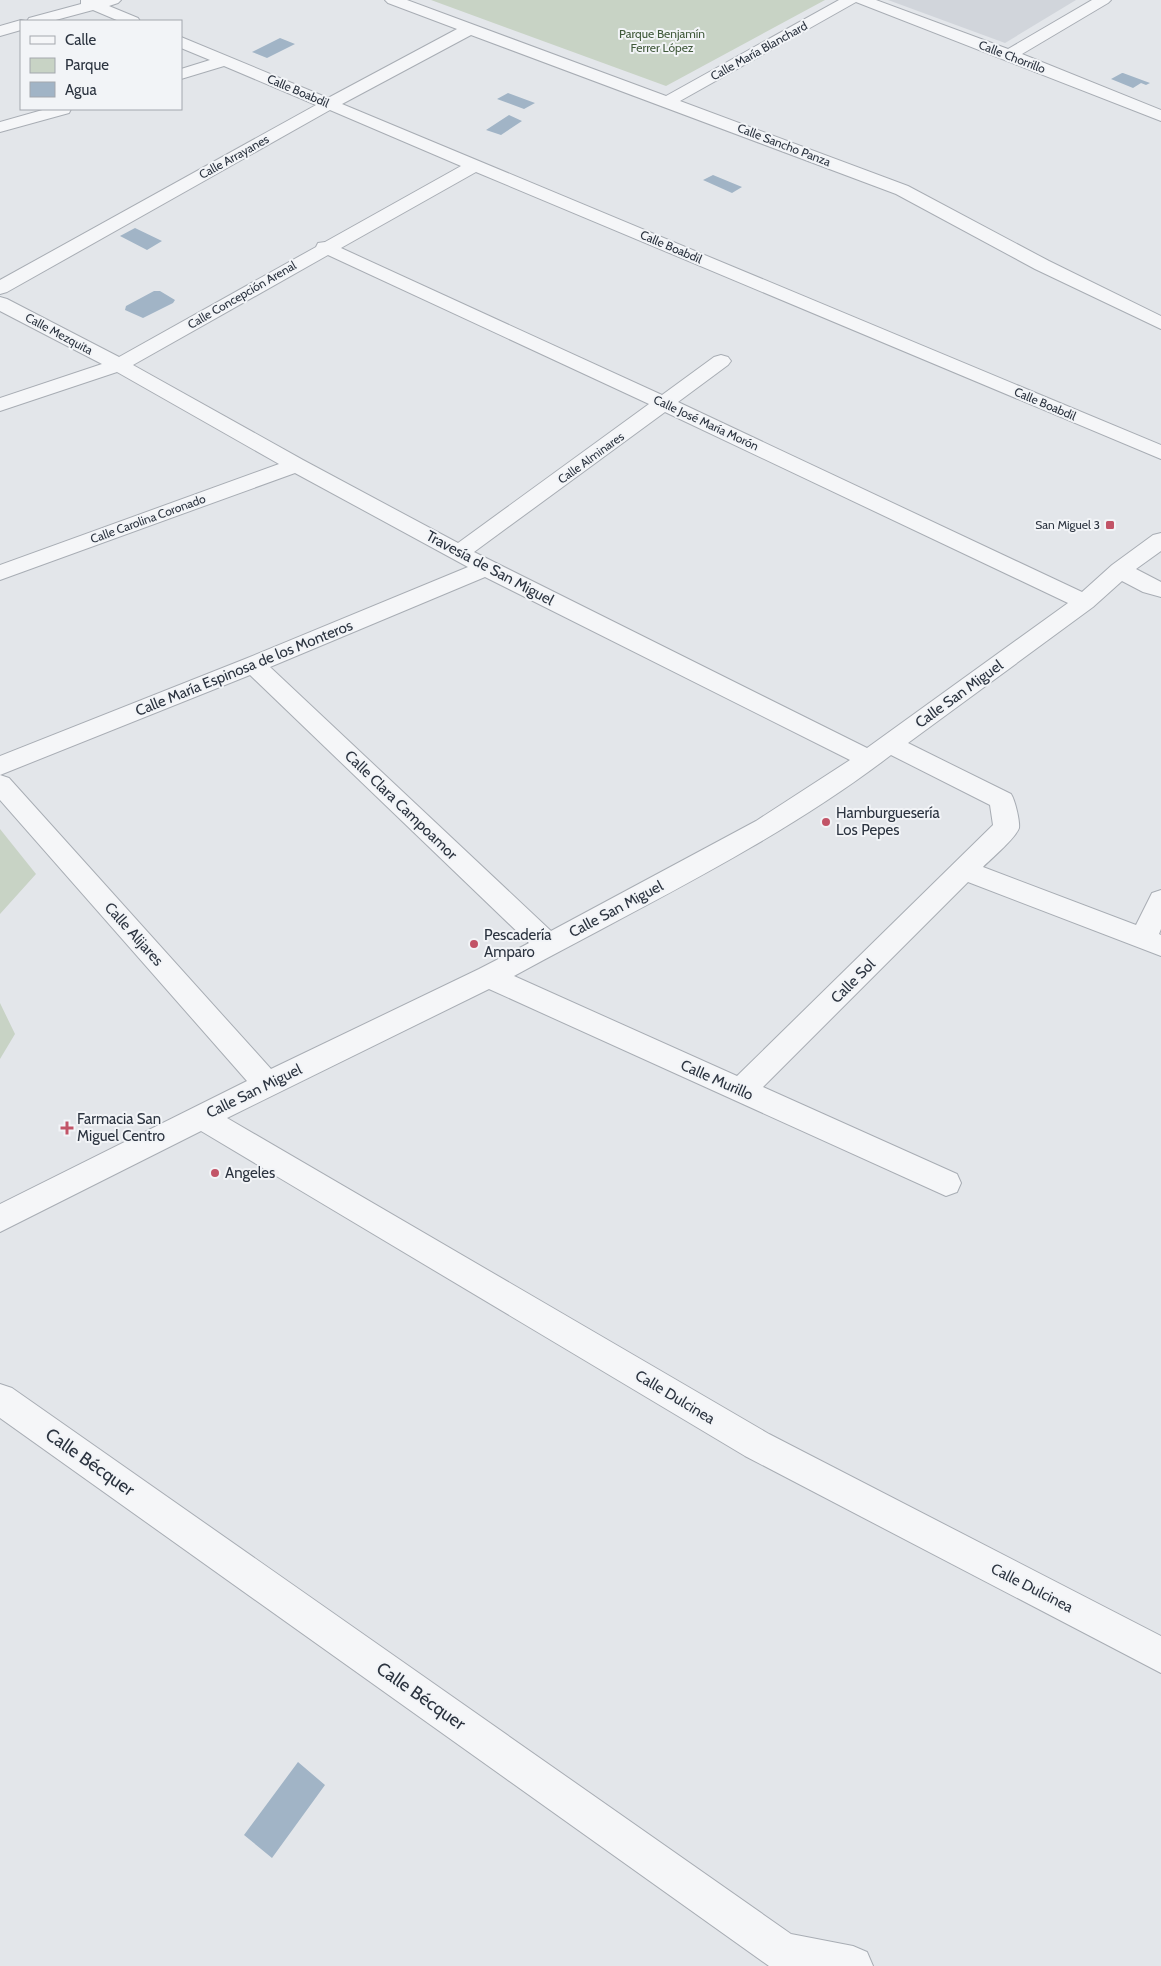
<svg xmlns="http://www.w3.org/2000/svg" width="1161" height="1966" font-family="Cabin,sans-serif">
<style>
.built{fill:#d1d5db}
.green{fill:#c8d3c5}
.water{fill:#a1b4c6}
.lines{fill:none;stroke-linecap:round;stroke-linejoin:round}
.minor-casing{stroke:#a8adb4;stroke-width:2}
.minor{fill:#f5f6f8;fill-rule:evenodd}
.poi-dot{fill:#c25467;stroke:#f2f4f7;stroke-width:2}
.labels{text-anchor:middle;stroke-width:4;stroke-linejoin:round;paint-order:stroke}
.far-park-label{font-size:12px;fill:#415a3b;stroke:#f2f4f7}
.far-street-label{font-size:12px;fill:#2c3440;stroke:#f2f4f7}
.far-poi-label{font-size:12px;fill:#2c3440;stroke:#f2f4f7;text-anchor:end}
.street-label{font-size:15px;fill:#2c3440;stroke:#f2f4f7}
.poi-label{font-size:15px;fill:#2c3440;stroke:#f2f4f7;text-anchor:start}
.near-street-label{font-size:18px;fill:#2c3440;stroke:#f2f4f7}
</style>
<rect width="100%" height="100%" fill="#e3e6ea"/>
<!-- built -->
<path class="built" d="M 888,0 L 1076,0 L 1005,43 Z"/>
<!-- green -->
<path class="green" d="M 431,0 L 825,0 L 666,86 Z
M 0,829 L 36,874 L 0,914 Z
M 0,1003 L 15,1034 L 0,1059 Z"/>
<!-- water -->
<path class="water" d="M 280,38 L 295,44 L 267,58 L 252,52 Z
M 1122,73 L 1123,73 L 1150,83 L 1146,85 L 1141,83 L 1133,88 L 1111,79 Z
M 508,93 L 535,103 L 524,109 L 497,99 Z
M 509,115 L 522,121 L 501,135 L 486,130 Z
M 713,175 L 742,187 L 732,193 L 703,180 Z
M 135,228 L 162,241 L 147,250 L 120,236 Z
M 154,291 L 160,291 L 175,300 L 173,303 L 143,318 L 125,310 L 126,306 Z
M 298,1762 L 325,1785 L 272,1858 L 244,1835 Z"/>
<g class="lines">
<!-- minor casing -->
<g class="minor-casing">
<path id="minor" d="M 81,0 L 121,0 L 118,3 L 109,6 L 138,18 L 140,21 L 119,21 L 93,10 L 52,21 L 27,21 L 29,18 L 81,4 Z
M 385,0 L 407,0 L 666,96 L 839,0 L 876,0 L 1008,49 L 1092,0 L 1111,0 L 1108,3 L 1022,54 L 1161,110 L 1161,121 L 856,2 L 680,101 L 908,186 L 1049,261 L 1161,316 L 1161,329 L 1035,269 L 896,194 L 471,35 L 342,104 L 1161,445 L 1161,459 L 476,172 L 341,248 L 662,395 L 714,357 L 721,355 L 728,357 L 731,361 L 728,365 L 678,402 L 1082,592 L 1112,565 L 1153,535 L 1161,533 L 1161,551 L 1136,569 L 1161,582 L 1161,597 L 1143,592 L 1122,581 L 1093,607 L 908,743 L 1011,794 C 1015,800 1020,821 1019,828 C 1016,838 991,859 983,867 L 1136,925 L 1152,893 L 1161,890 L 1161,929 L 1159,934 L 1161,935 L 1161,956 L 968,882 L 763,1087 L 957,1174 L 961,1183 L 957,1192 L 946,1196 L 489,989 L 227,1118 L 769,1434 L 1161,1636 L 1161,1673 L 745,1456 L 201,1131 L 0,1232 L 0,1204 L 247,1081 L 0,800 L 0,775 L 9,778 L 271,1069 L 479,969 L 529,943 L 250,675 L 0,775 L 0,756 L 245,659 L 468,567 L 295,473 L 0,580 L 0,565 L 279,464 L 117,372 L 0,411 L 0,398 L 102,364 L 0,311 L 0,297 L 7,299 L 119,357 L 316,247 L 318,243 L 325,242 L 461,166 L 330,110 L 7,292 L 0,294 L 0,280 L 316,105 L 224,66 L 181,79 L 181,69 L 210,60 L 181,48 L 181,37 L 328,98 L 457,29 L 388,3 ZM 328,255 L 649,404 L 458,543 L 303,460 L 133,365 ZM 665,412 L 1068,603 L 867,748 L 474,552 ZM 485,577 L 850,760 L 756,821 L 551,931 L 270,667 ZM 891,755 L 990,805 L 993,825 L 737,1076 L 514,976 C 640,907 776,843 891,755 Z
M 21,20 L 25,21 L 21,21 L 21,30 L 0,36 L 0,26 Z
M 46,109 L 71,109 L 69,113 L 0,132 L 0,122 Z
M 0,1384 L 12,1388 L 791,1934 L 853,1946 L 867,1952 L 873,1966 L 769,1966 L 0,1418 Z"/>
</g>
<!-- minor -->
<use href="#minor" class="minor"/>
</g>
<!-- markers -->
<g class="poi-dot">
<rect x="1105" y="520" width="10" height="10" rx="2.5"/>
<circle cx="826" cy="822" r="5"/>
<circle cx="474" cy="944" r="5"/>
<path d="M64.5 1120.5h5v5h5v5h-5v5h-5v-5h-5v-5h5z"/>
<circle cx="215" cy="1173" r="5"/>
</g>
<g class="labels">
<!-- far-park labels -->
<g class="far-park-label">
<text x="662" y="38">Parque Benjamín<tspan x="662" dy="14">Ferrer López</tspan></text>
</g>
<!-- far-street labels -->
<g class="far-street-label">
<text transform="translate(759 51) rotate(-29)" y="4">Calle María Blanchard</text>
<text transform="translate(1012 57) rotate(21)" y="4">Calle Chorrillo</text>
<text transform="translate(298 91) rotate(23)" y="4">Calle Boabdil</text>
<text transform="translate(784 145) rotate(21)" y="4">Calle Sancho Panza</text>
<text transform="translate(234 157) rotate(-29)" y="4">Calle Arrayanes</text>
<text transform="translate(671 247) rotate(23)" y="4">Calle Boabdil</text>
<text transform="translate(242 295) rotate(-30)" y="4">Calle Concepción Arenal</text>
<text transform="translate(59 334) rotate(28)" y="4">Calle Mezquita</text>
<text transform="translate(1045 404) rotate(23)" y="4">Calle Boabdil</text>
<text transform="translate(706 423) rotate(25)" y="4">Calle José María Morón</text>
<text transform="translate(591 458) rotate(-36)" y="4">Calle Alminares</text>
<text transform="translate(148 519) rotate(-20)" y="4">Calle Carolina Coronado</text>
</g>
<!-- far-poi labels -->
<g class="far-poi-label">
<text x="1100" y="529">San Miguel 3</text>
</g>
<!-- street labels -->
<g class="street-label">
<text transform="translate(490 568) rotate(28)" y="5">Travesía de San Miguel</text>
<text transform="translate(244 668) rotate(-22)" y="5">Calle María Espinosa de los Monteros</text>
<text transform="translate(959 694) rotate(-36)" y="5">Calle San Miguel</text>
<text transform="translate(401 805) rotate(44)" y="5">Calle Clara Campoamor</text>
<text transform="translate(616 909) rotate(-28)" y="5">Calle San Miguel</text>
<text transform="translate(134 934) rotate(48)" y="5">Calle Alijares</text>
<text transform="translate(853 981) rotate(-45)" y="5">Calle Sol</text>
<text transform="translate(717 1080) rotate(24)" y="5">Calle Murillo</text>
<text transform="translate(254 1091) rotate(-26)" y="5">Calle San Miguel</text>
<text transform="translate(675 1397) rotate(31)" y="5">Calle Dulcinea</text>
<text transform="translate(1032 1588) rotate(27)" y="5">Calle Dulcinea</text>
</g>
<!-- poi labels -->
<g class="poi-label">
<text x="836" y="818">Hamburguesería<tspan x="836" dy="17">Los Pepes</tspan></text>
<text x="484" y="940">Pescadería<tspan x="484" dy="17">Amparo</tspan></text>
<text x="77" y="1124">Farmacia San<tspan x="77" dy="17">Miguel Centro</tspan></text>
<text x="225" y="1178">Angeles</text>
</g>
<!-- near-street labels -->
<g class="near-street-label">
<text transform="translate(90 1462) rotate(35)" y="6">Calle Bécquer</text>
<text transform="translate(421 1696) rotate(35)" y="6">Calle Bécquer</text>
</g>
</g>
<!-- legend -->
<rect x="20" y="20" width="162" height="90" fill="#f2f4f7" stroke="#a3a7ae"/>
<rect x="30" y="36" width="25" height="8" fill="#f5f6f8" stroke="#a3a7ae"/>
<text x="65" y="45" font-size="15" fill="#2c3440">Calle</text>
<rect x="30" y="58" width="25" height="15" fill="#c8d3c5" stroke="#a3a7ae"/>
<text x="65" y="70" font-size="15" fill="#2c3440">Parque</text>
<rect x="30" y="82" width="25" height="15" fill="#a1b4c6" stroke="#a3a7ae"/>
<text x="65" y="95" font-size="15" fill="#2c3440">Agua</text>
</svg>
